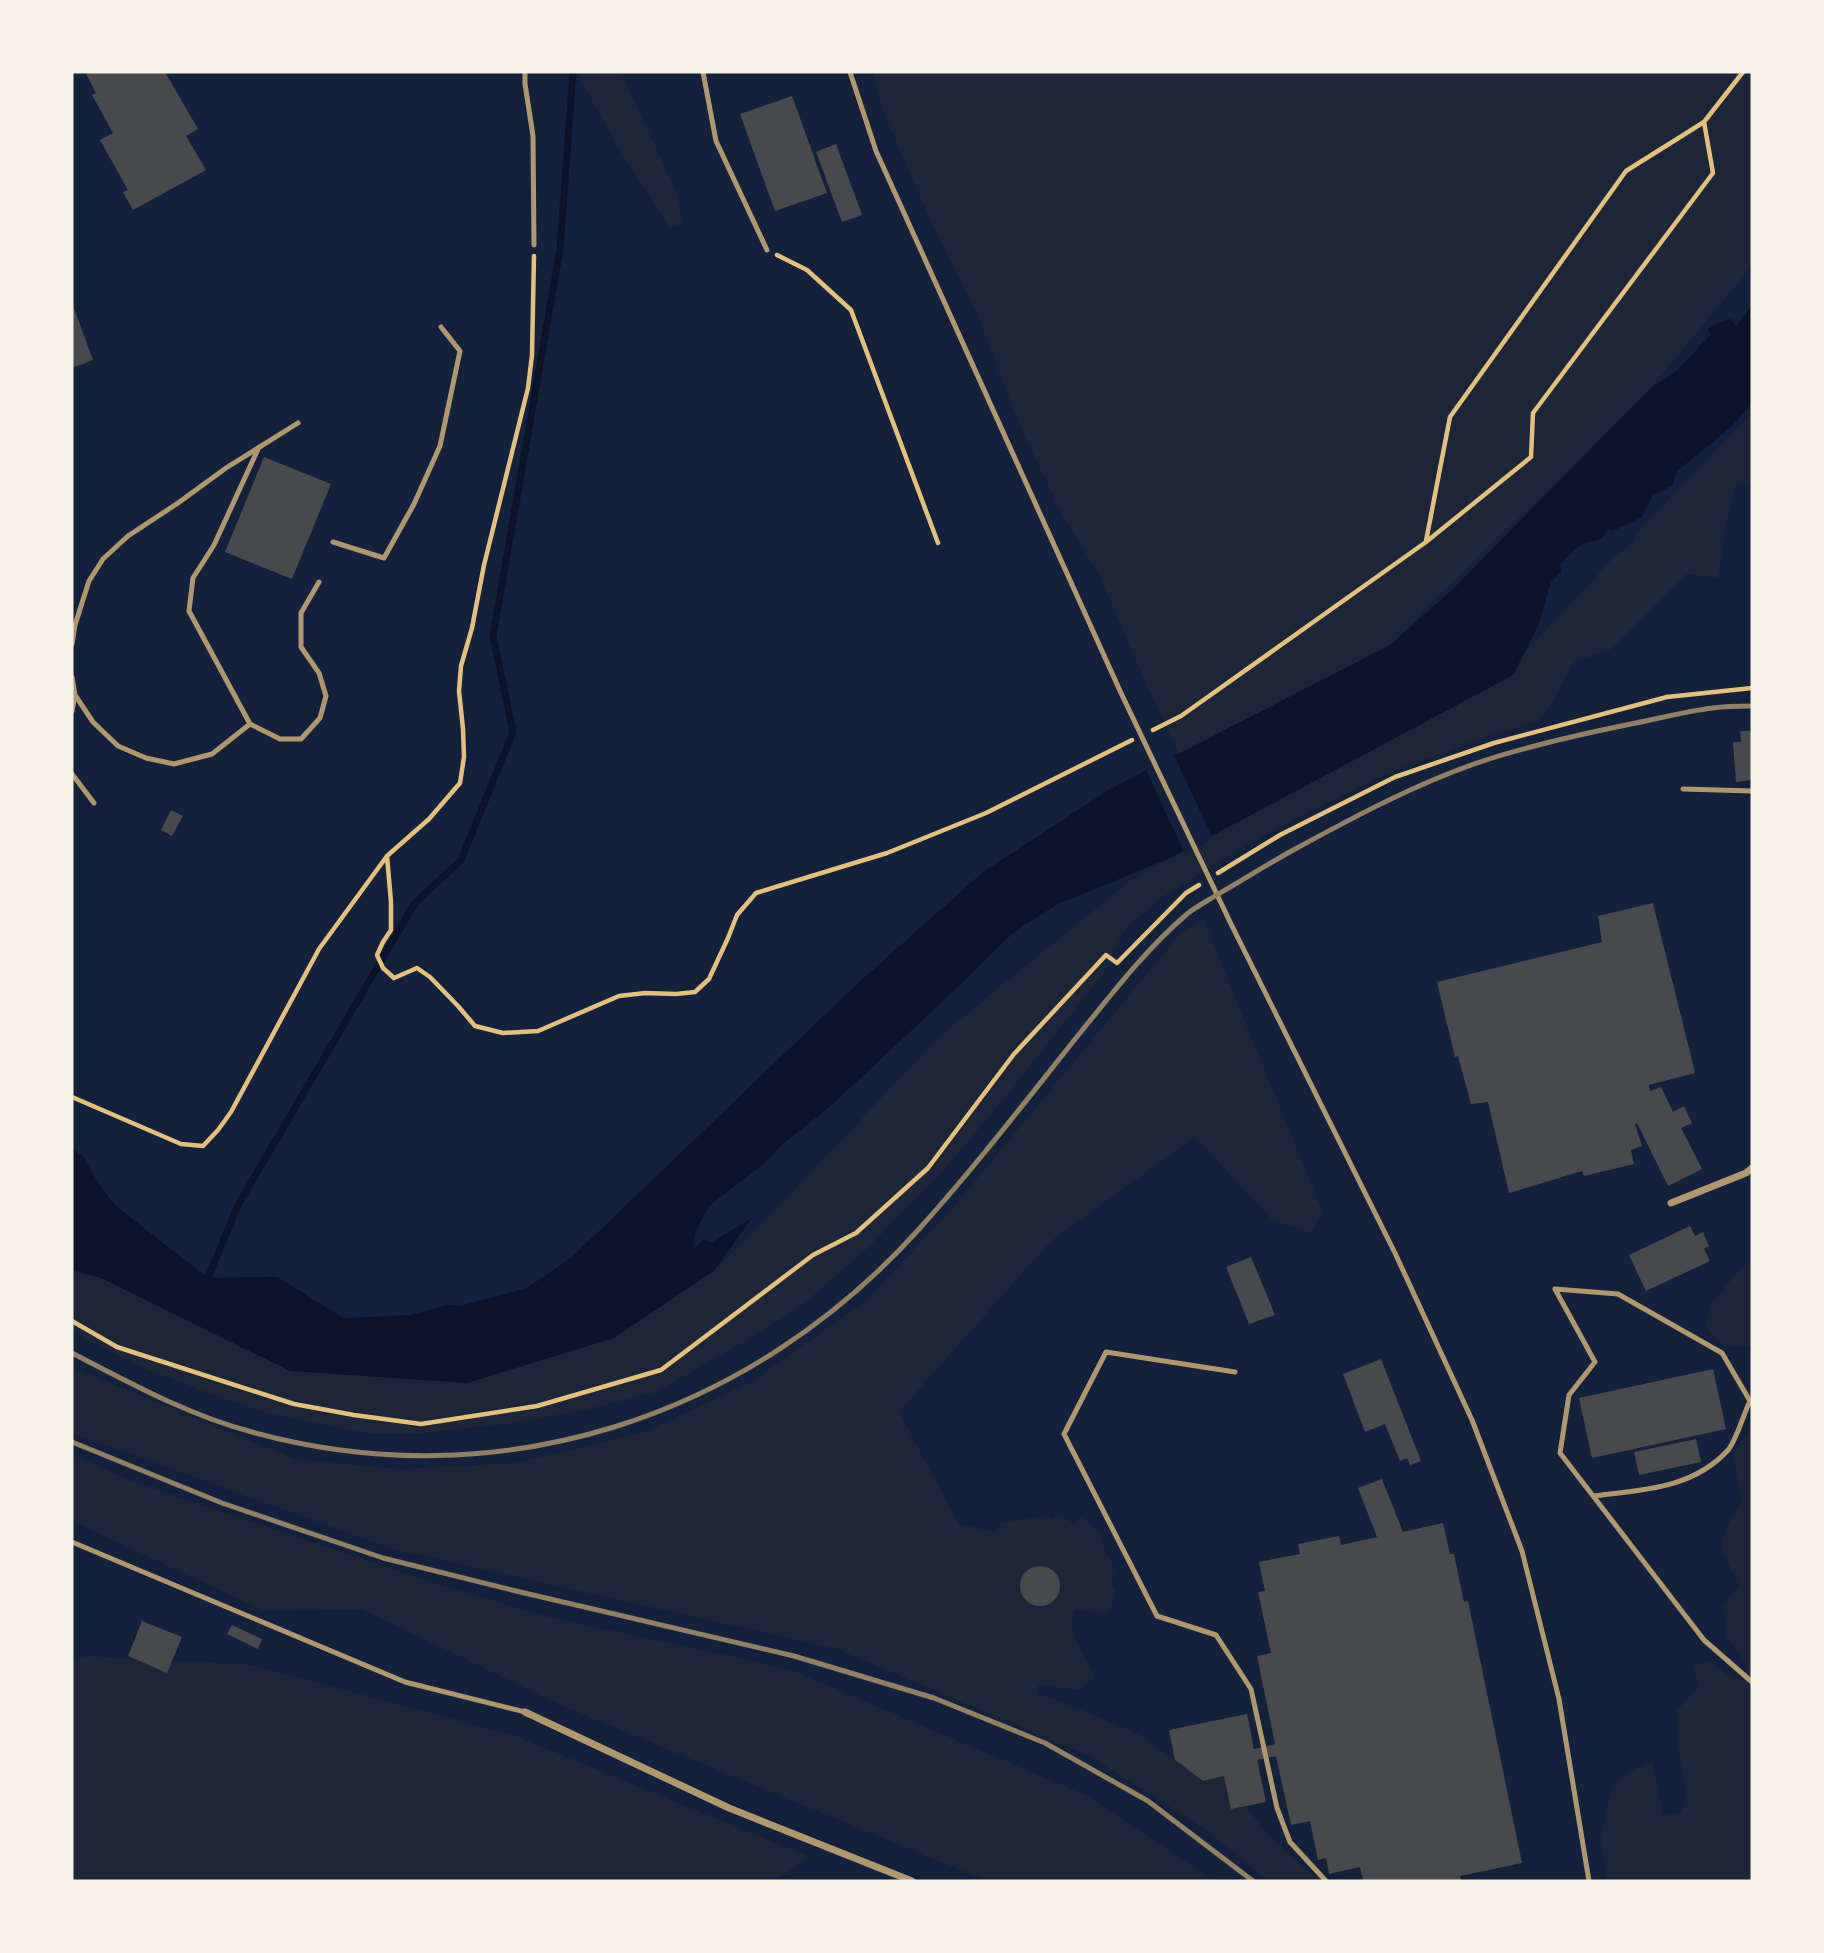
<svg xmlns="http://www.w3.org/2000/svg" width="1824" height="1953" font-family="Karla,sans-serif">
<style>
.green{fill:#1d2539}
.water{fill:#0b132b}
.pier{fill:#14213d}
.lines{fill:none;stroke-linecap:round;stroke-linejoin:round}
.stream{stroke:#0b132b;stroke-width:7}
.building{fill:#48494c}
.path{stroke:#e5c07b;stroke-width:4.5}
.service{stroke:#b1986c;stroke-width:5}
.minor{stroke:#b1986c;stroke-width:7}
.rail{stroke:#918062;stroke-width:5}
</style>
<rect width="100%" height="100%" fill="#14213d"/>
<!-- green -->
<path class="green" d="M 577,72 L 622,72 L 624,79 L 677,193 L 683,224 L 669,227 L 615,143 Z
M 872,72 L 1752,72 L 1752,266 L 1651,388 L 1390,645 L 1179,754 L 1151,694 L 1098,573 L 1064,518 L 1019,424 L 977,313 L 931,221 L 884,114 Z
M 1752,413 L 1752,483 L 1737,484 L 1726,523 L 1718,578 L 1686,574 L 1610,650 L 1574,662 L 1552,704 L 1539,720 L 1477,740 L 1384,775 L 1312,810 L 1233,853 L 1164,896 L 1126,928 L 1101,976 L 1009,1093 L 942,1172 L 868,1248 L 800,1307 L 742,1343 L 656,1392 L 581,1411 L 513,1423 L 425,1433 L 367,1433 L 267,1413 L 205,1392 L 137,1365 L 72,1331 L 72,1271 L 101,1278 L 286,1369 L 714,1271 L 791,1193 L 942,1034 L 1131,880 L 1513,675 L 1526,651 L 1614,557 L 1634,542 L 1637,532 Z
M 1203,918 L 1323,1213 L 1311,1233 L 1271,1219 L 1195,1137 L 1051,1241 L 899,1412 L 959,1524 L 995,1532 L 1002,1522 L 1048,1516 L 1052,1519 L 1059,1514 L 1074,1524 L 1082,1517 L 1102,1534 L 1102,1544 L 1117,1573 L 1111,1579 L 1112,1585 L 1116,1590 L 1111,1609 L 1106,1613 L 1075,1610 L 1071,1627 L 1076,1640 L 1095,1676 L 1082,1690 L 1038,1685 L 1037,1693 L 1082,1710 L 1140,1735 L 1203,1781 L 1224,1776 L 1252,1815 L 1273,1839 L 1319,1881 L 1268,1881 L 1202,1827 L 1091,1757 L 837,1649 L 393,1549 L 72,1433 L 72,1367 L 295,1459 L 399,1469 L 515,1463 L 647,1431 L 753,1381 L 867,1300 L 954,1206 L 1180,934 Z
M 1752,1262 L 1752,1345 C 1727,1349 1720,1346 1706,1325 L 1712,1302 L 1745,1264 Z
M 1752,1425 L 1752,1881 L 1608,1881 L 1600,1840 L 1613,1785 L 1627,1773 L 1652,1761 L 1663,1815 L 1681,1813 L 1686,1797 L 1678,1744 L 1677,1711 L 1699,1686 L 1694,1666 L 1710,1660 L 1726,1674 L 1744,1682 L 1747,1665 L 1727,1637 L 1723,1605 L 1739,1586 L 1720,1546 L 1730,1521 L 1742,1501 L 1733,1455 Z
M 72,1454 L 129,1480 L 419,1578 L 548,1617 L 789,1669 L 1088,1796 L 1214,1881 L 987,1881 L 565,1707 L 361,1609 L 262,1610 L 72,1521 Z
M 88,1656 L 252,1665 L 513,1735 L 810,1857 L 774,1881 L 72,1881 L 72,1660 Z"/>
<!-- water -->
<path class="water" d="M 1752,305 L 1752,404 L 1731,427 L 1676,472 L 1673,485 L 1652,496 L 1642,517 L 1613,531 L 1608,529 C 1601,546 1589,538 1578,547 C 1572,552 1566,559 1560,565 L 1561,572 L 1551,582 L 1539,624 L 1513,675 L 1170,858 L 1056,905 L 1013,933 L 940,1004 L 826,1110 L 784,1143 L 765,1163 L 709,1206 L 696,1231 L 693,1249 L 704,1240 L 712,1242 L 752,1218 L 714,1271 L 614,1338 L 467,1383 L 290,1371 L 101,1278 L 72,1270 L 72,1149 L 83,1156 L 100,1186 L 116,1206 L 208,1278 L 277,1277 L 344,1318 L 411,1315 L 446,1305 L 460,1306 L 527,1288 L 572,1257 L 858,983 L 983,872 L 1110,789 L 1390,645 L 1451,591 L 1651,388 L 1678,370 L 1711,334 L 1708,329 L 1722,321 L 1731,319 L 1736,326 Z"/>
<!-- pier -->
<path class="pier" d="M 1173,753 L 1213,839 L 1185,854 L 1145,768 Z"/>
<g class="lines">
<!-- stream -->
<path class="stream" d="M 208,1278 L 238,1205 L 415,903 L 461,860 L 513,732 L 493,636 L 560,249 L 573,72"/>
</g>
<!-- building -->
<path class="building" d="M 91,72 L 165,72 L 198,129 L 186,136 L 206,170 L 133,210 L 123,192 L 128,190 L 100,140 L 113,133 L 92,95 L 96,93 L 86,74 Z
M 792,96 L 827,193 L 775,211 L 740,114 Z
M 836,144 L 862,215 L 842,222 L 816,152 Z
M 72,303 L 93,360 L 72,368 Z
M 264,457 L 331,484 L 292,579 L 225,552 Z
M 1740,731 L 1752,731 L 1752,780 L 1736,782 L 1733,742 L 1741,742 Z
M 171,810 L 183,816 L 172,836 L 161,830 Z
M 1653,903 L 1695,1073 L 1649,1085 L 1650,1091 L 1661,1087 L 1673,1112 L 1684,1106 L 1692,1123 L 1681,1128 L 1702,1169 L 1668,1186 L 1637,1123 L 1635,1124 L 1642,1146 L 1631,1150 L 1634,1164 L 1584,1176 L 1582,1171 L 1509,1193 L 1488,1102 L 1471,1104 L 1458,1056 L 1455,1057 L 1437,982 L 1602,942 L 1598,916 Z
M 1690,1226 L 1695,1236 L 1703,1232 L 1709,1246 L 1704,1249 L 1710,1261 L 1646,1291 L 1629,1255 Z
M 1251,1257 L 1275,1315 L 1249,1324 L 1226,1267 Z
M 1381,1359 L 1421,1461 L 1410,1465 L 1407,1458 L 1400,1461 L 1385,1424 L 1365,1432 L 1343,1374 Z
M 1713,1369 L 1726,1429 L 1592,1458 L 1579,1398 Z
M 1696,1439 L 1701,1462 L 1639,1475 L 1634,1452 Z
M 1382,1479 L 1403,1532 L 1443,1523 L 1450,1554 L 1454,1554 L 1464,1602 L 1468,1601 L 1522,1863 L 1460,1876 L 1462,1881 L 1363,1881 L 1360,1867 L 1329,1874 L 1326,1858 L 1318,1860 L 1310,1821 L 1291,1825 L 1276,1756 L 1257,1760 L 1266,1802 L 1231,1809 L 1224,1776 L 1203,1781 L 1175,1760 L 1169,1730 L 1247,1714 L 1254,1749 L 1275,1744 L 1257,1656 L 1271,1653 L 1258,1592 L 1265,1591 L 1259,1562 L 1300,1554 L 1298,1544 L 1339,1536 L 1341,1545 L 1377,1537 L 1358,1488 Z
M1020 1586a20 20 0 1 1 40 0a20 20 0 1 1-40 0Z
M 142,1621 L 182,1637 L 167,1673 L 128,1656 Z
M 232,1625 L 262,1639 L 258,1649 L 227,1634 Z"/>
<g class="lines">
<!-- path -->
<path class="path" d="M 777,255 L 807,270 L 851,310 L 938,543
M 1426,541 L 1450,417 L 1626,171 L 1704,122 L 1743,72
M 1153,730 L 1181,716 L 1426,542 L 1531,457 L 1533,413 L 1713,173 L 1704,122
M 387,856 L 429,819 L 460,783 L 464,757 L 463,729 L 459,691 L 461,666 L 472,628 L 484,565 L 528,388 L 532,355 L 534,256
M 1218,873 L 1280,835 L 1395,777 L 1494,743 L 1667,697 L 1752,688
M 72,1097 L 181,1144 L 203,1146 L 218,1130 L 231,1112 L 319,949 L 387,856 L 391,902 L 391,930 L 383,942 L 377,955 L 383,968 L 394,978 L 417,968 L 430,977 L 458,1006 L 475,1026 L 503,1033 L 538,1031 L 619,996 L 645,993 L 676,994 L 695,992 L 709,979 L 728,938 L 737,915 L 756,893 L 887,853 L 986,813 L 1132,740
M 72,1321 L 117,1347 L 294,1404 L 354,1415 L 421,1424 L 537,1406 L 661,1370 L 813,1255 L 856,1233 L 928,1168 L 1014,1054 L 1106,955 L 1117,963 L 1186,893 L 1199,885"/>
<!-- service -->
<path class="service" d="M 525,72 L 525,84 L 533,136 L 534,245
M 703,72 L 716,141 L 767,250
M 850,72 L 876,151 L 1121,693 L 1231,924 L 1395,1253 L 1472,1420 L 1522,1551 L 1559,1699 L 1589,1881
M 259,447 L 214,545 L 193,578 L 189,611 L 250,724 L 280,739 L 301,739 L 320,718 L 326,696 L 319,673 L 301,647 L 301,613 L 319,582
M 333,542 L 384,558 L 414,504 L 440,446 L 460,351 L 441,327
M 72,644 L 75,625 L 89,581 L 103,559 L 128,536 L 178,503 L 226,468 L 298,423
M 72,677 L 75,695 L 72,711
M 75,695 L 93,722 L 118,746 L 146,758 L 174,764 L 212,754 L 250,724
M 72,774 L 94,803
M 1683,789 L 1752,791
M 1555,1289 L 1595,1362 L 1569,1395 L 1560,1453 L 1704,1640 L 1752,1682
M 1555,1289 L 1618,1294 L 1722,1353 L 1750,1401 C 1744,1413 1736,1441 1728,1450 C 1693,1489 1641,1490 1593,1496
M 1235,1372 L 1106,1352 L 1064,1434 L 1157,1616 L 1216,1635 L 1251,1689 L 1277,1808 L 1290,1842 L 1326,1881
M 72,1542 L 405,1682 L 525,1712"/>
<!-- minor -->
<path class="minor" d="M 1671,1203 L 1746,1173 L 1752,1168
M 525,1712 L 729,1808 L 912,1881"/>
<!-- rail -->
<path class="rail" d="M 72,1353 C 130,1383 188,1415 252,1432 C 499,1500 750,1418 920,1228 C 975,1167 1025,1102 1076,1038 C 1111,995 1145,950 1187,914 C 1197,906 1209,900 1220,893 C 1246,878 1271,862 1297,848 C 1354,817 1412,786 1474,764 C 1526,746 1581,734 1636,723 C 1661,718 1687,711 1713,708 C 1726,706 1739,706 1752,706
M 72,1442 L 222,1503 L 383,1558 L 516,1591 L 794,1656 L 934,1698 L 1045,1743 L 1148,1801 L 1253,1881"/>
</g>
<!-- border -->
<rect width="1824" height="1953" fill="none" stroke="#f6f1e7" stroke-width="147"/>
</svg>
